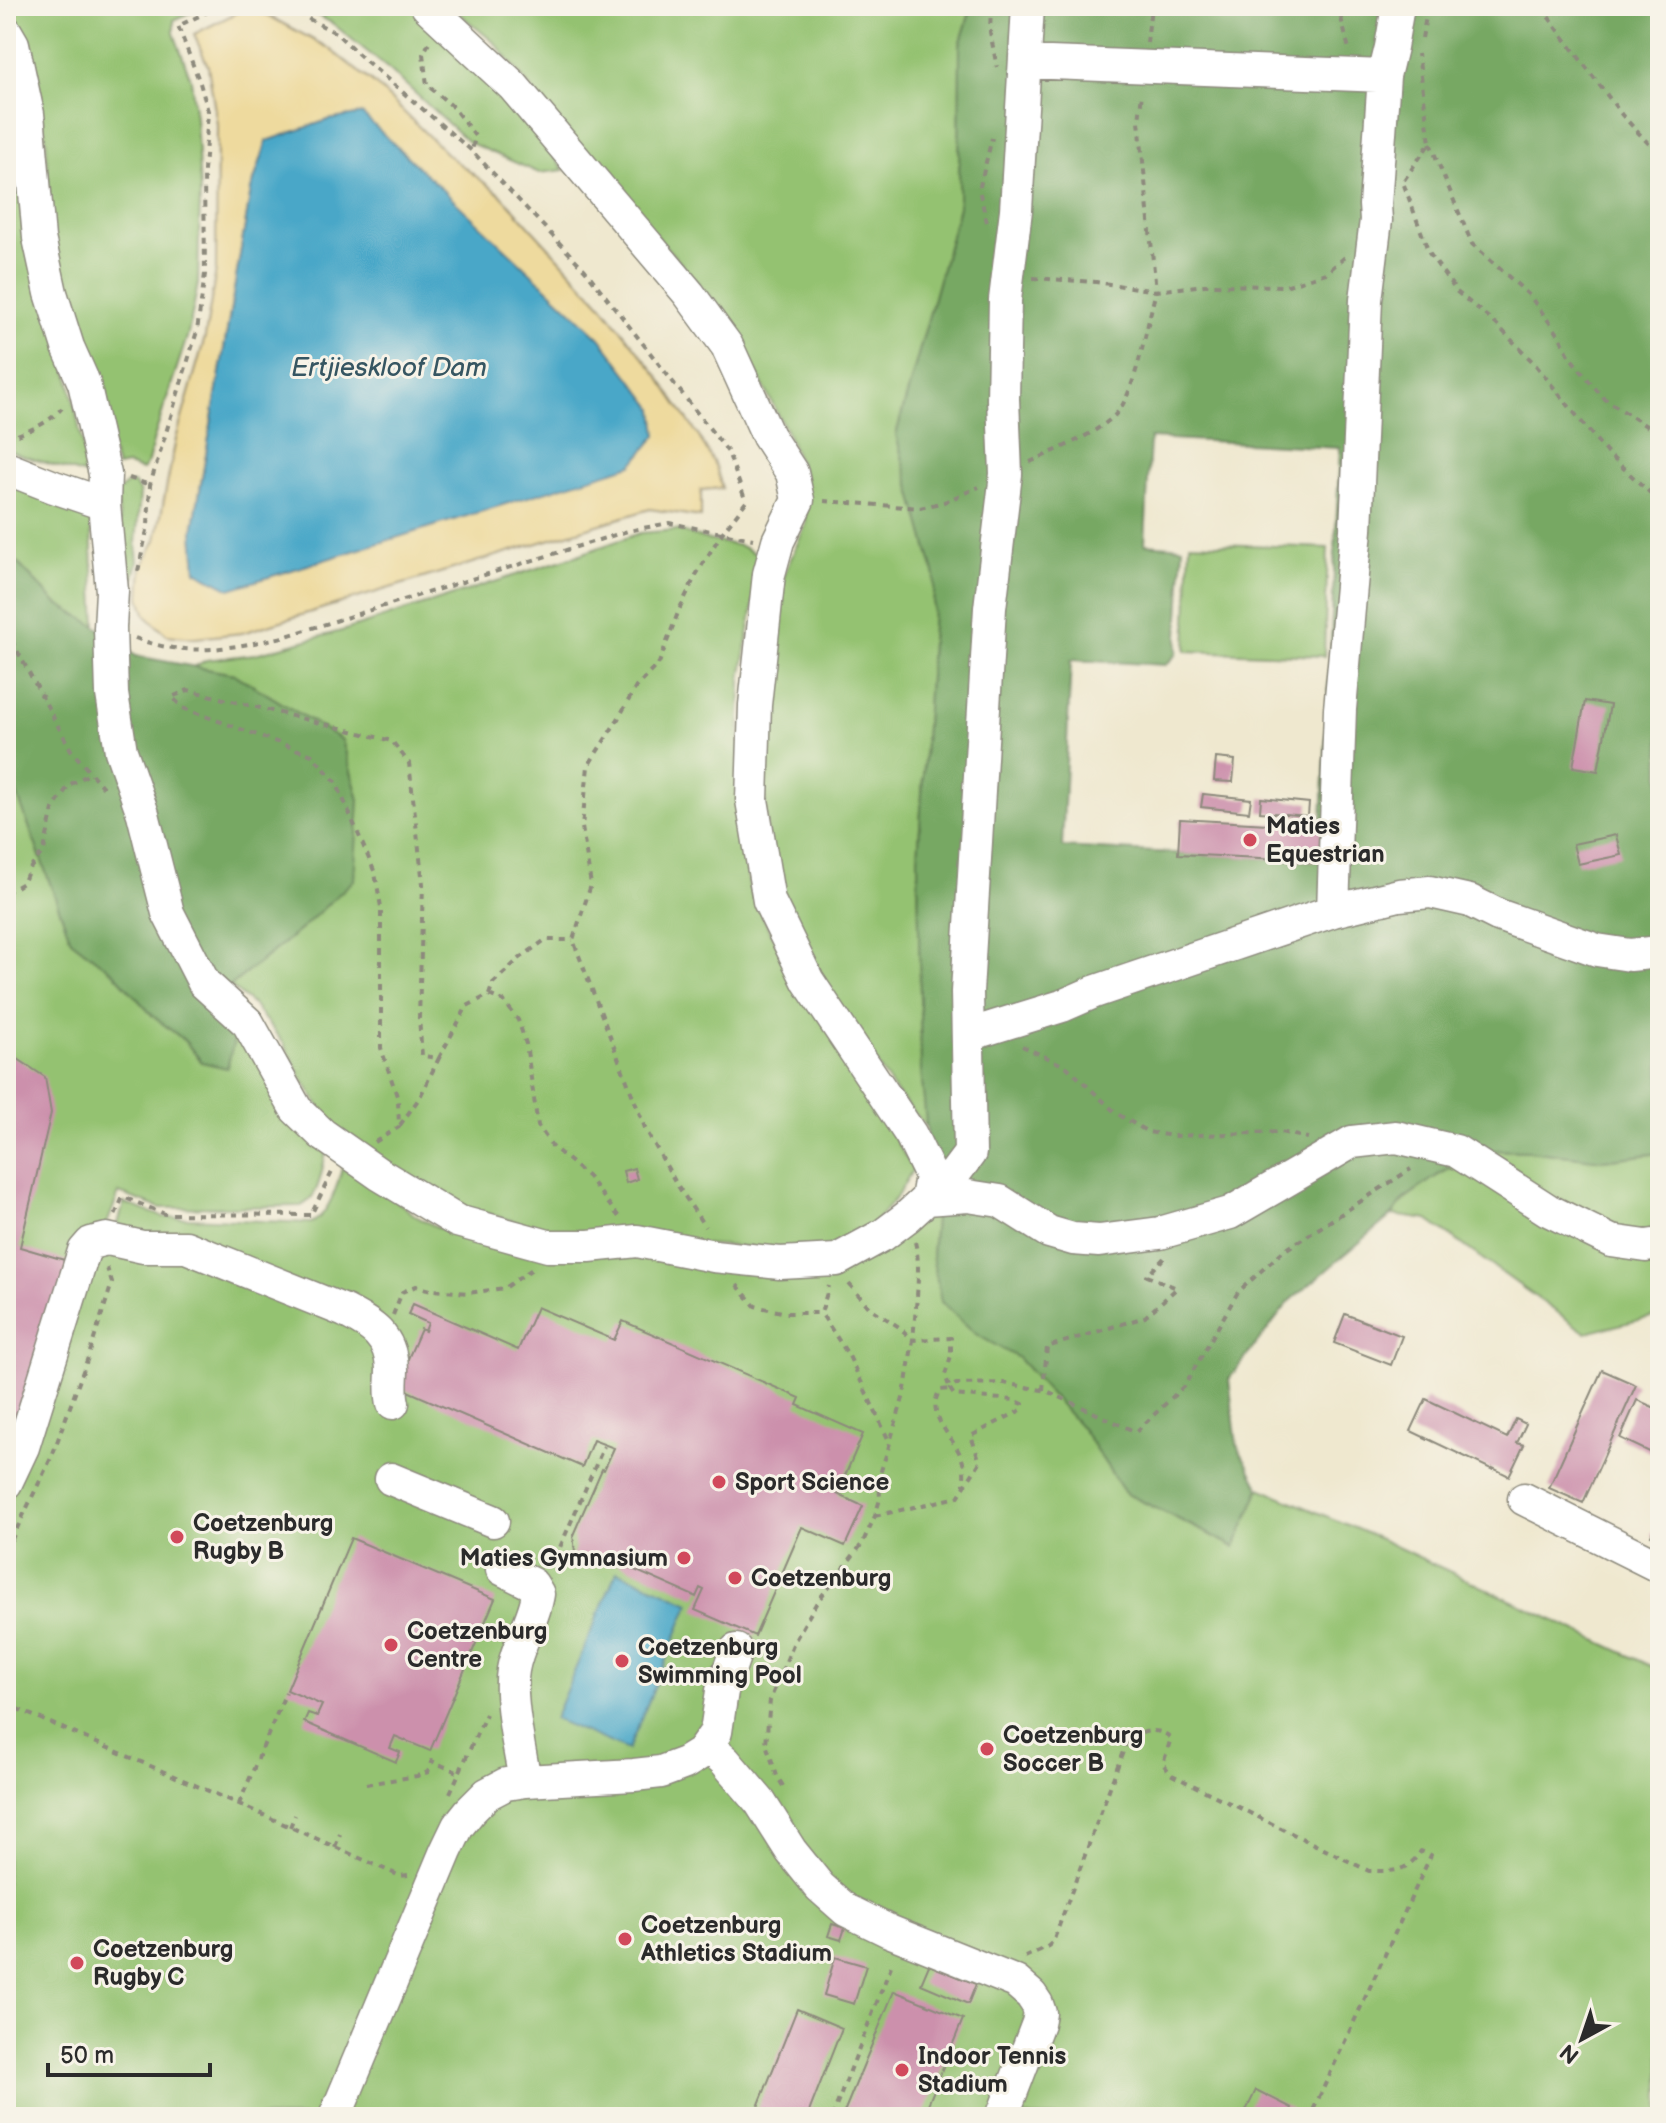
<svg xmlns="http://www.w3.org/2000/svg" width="1666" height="2123" font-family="'Balsamiq Sans',sans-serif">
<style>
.green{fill:#94c271;stroke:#60764e;stroke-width:2}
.forest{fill:#77a863;stroke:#516a47;stroke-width:2;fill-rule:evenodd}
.sand{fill:#eeda9e;stroke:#8c8264;stroke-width:2;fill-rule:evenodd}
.water{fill:#4aa7c8;stroke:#3a697a;stroke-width:2}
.building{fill:#cc90ac}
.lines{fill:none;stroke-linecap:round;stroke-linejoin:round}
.minor-casing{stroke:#8d8a7d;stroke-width:35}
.path{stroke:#8d8a7d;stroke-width:4;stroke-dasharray:6 6;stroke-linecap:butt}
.minor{stroke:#fff;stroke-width:32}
.poi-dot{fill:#d1495b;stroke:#f7f3e8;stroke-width:3}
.labels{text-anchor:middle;stroke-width:6;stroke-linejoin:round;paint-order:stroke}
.poi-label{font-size:24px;font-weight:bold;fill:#2b2b2b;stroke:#f7f3e8;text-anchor:start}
.water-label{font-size:26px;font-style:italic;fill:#365662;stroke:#f7f3e8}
</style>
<rect width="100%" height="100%" fill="#f7f3e8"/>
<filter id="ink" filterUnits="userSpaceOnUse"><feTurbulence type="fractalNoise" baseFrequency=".0125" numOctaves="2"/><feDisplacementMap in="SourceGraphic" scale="16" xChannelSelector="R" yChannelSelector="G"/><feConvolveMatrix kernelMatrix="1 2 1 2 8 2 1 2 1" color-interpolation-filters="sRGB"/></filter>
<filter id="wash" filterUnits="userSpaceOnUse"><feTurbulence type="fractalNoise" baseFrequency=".006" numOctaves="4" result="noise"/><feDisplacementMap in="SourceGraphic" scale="32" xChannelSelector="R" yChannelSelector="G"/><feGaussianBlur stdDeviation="1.8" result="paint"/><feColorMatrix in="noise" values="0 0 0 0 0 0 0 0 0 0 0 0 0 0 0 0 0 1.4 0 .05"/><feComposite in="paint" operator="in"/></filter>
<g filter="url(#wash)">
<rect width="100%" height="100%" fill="#efe8cf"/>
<!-- green -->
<path class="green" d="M 6,6 L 205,6 L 174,20 L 174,33 L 191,80 L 196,118 L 200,190 L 198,284 L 188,334 L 154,438 L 148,462 L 142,470 L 127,465 L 117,467 L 68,312 L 51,222 L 46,139 L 40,104 L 21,27 Z
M 300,6 L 410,6 L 489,75 L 564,170 L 539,173 L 468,142 L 391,71 L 332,23 Z
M 450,6 L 972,6 L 960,45 L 959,207 L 896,435 L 935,576 L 918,860 L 921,1070 L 928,1129 L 896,1092 L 828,994 L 770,878 L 761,738 L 785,572 L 806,524 L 805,478 L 786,430 L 728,317 L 577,146 L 496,44 Z
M 6,68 L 89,476 L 20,455 L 6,449 Z
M 6,482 L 90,510 L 96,626 L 56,603 L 6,551 Z
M 134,483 L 140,493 L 136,543 L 138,561 L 134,577 L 131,581 L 125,578 L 117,493 L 126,484 Z
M 677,530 L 708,540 L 741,546 L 758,555 L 757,582 L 741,679 L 739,753 L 743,827 L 749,886 L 771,934 L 913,1169 L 896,1198 L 874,1223 L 826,1251 L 570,1237 L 440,1200 L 339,1131 L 321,1109 L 300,1075 L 283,1042 L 253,1005 L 230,986 L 301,929 L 359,800 L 342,740 L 234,674 L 194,667 L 206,660 L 255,654 L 345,630 L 575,556 L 640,533 Z
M 1190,543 L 1328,548 L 1324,656 L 1186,651 Z
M 6,764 L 71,940 L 115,974 L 153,1016 L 184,1040 L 202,1062 L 236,1033 L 326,1153 C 321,1172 320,1197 301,1206 L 160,1208 L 119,1193 L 107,1224 L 117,1227 L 124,1203 L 164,1217 L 311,1223 C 330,1215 340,1178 344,1159 L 417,1217 L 439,1228 L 632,1248 L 798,1277 L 934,1206 L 935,1219 L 932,1256 L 976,1334 L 1018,1357 L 1081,1427 L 1125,1493 L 1234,1547 L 1260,1488 L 1378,1538 L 1660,1670 L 1660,2117 L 6,2117 Z
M 1485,1150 L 1529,1151 L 1603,1160 L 1660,1153 L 1660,1315 L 1586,1333 L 1428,1220 L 1392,1215 C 1415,1184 1451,1168 1485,1150 Z"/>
<!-- forest -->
<path class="forest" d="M 972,6 L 1660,6 L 1660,1153 L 1603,1160 L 1529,1151 L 1485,1150 L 1438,1175 L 1404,1199 L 1392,1215 L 1289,1302 L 1229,1379 L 1237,1445 L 1260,1488 L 1235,1547 L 1125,1493 L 1081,1427 L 1018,1358 L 976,1334 L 941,1302 L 932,1256 L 935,1219 L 921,1070 L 918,860 L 935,576 L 896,435 L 959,207 L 960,45 ZM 1150,438 L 1340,448 L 1320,861 L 1062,847 L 1071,660 L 1166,665 L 1177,654 L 1183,547 L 1145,544 Z
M 6,551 L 56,603 L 96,626 L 136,656 L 234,674 L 342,740 L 359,800 L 354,880 L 301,929 L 230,986 L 236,1033 L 227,1068 L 202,1062 L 184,1040 L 153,1016 L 115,974 L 71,940 L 6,764 Z"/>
<!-- sand -->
<path class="sand" d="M 250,6 L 327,47 L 377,86 L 449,156 L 501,195 L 600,303 L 658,376 L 698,435 L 716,467 L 722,488 L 701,490 L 701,517 L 650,509 L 242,633 L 195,638 L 167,635 L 146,616 L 140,597 L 142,567 L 156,540 L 176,439 L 205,337 L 216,270 L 217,124 L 208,66 L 194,34 ZM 362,114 L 196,571 L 193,531 L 251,190 L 267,141 L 328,120 Z"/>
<!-- water -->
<path class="water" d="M 362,114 L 600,338 L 654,409 L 657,435 L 632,465 L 230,589 L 196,571 L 193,531 L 251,190 L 267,141 L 328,120 Z
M 617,1571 L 690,1603 L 628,1750 L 554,1719 Z"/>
<g id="blocks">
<!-- building -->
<path class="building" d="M 1585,701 L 1610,705 L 1598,771 L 1573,767 Z
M 1216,758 L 1235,760 L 1233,782 L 1214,781 Z
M 1203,794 L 1251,799 L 1249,812 L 1201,807 Z
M 1261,798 L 1309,803 L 1308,816 L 1260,812 Z
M 1180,819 L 1321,827 L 1320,861 L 1178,854 Z
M 1616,835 L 1621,855 L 1578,864 L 1573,844 Z
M 6,1051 L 45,1077 L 51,1113 L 20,1247 L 71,1262 L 6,1451 L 6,1191 L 11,1173 L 6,1157 Z
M 634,1168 L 637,1179 L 626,1183 L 623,1171 Z
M 413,1304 L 518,1350 L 537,1307 L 614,1340 L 623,1321 L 800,1398 L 797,1405 L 863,1434 L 837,1494 L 863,1506 L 845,1546 L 802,1527 L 755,1636 L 695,1610 L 704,1590 L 700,1588 L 696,1597 L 614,1561 L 615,1558 L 610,1556 L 575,1565 L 572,1554 L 575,1552 L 573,1535 L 602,1469 L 604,1470 L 614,1448 L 593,1440 L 582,1467 L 396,1386 L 421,1329 L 425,1331 L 428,1323 L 408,1314 Z
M 1345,1314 L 1402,1336 L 1391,1365 L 1334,1343 Z
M 1602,1370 L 1636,1385 L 1583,1503 L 1549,1488 Z
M 1426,1399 L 1507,1438 L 1516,1419 L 1526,1424 L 1517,1443 L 1524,1445 L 1509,1476 L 1493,1468 L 1493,1470 L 1411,1431 Z
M 1637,1400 L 1660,1410 L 1660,1457 L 1620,1438 Z
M 1660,1516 L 1660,1539 L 1651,1535 Z
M 351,1538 L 495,1599 L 430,1751 L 395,1736 L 390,1748 L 400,1752 L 396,1762 L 304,1722 L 308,1713 L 317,1716 L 322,1705 L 287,1690 Z
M 832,1924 L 845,1928 L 841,1940 L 828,1936 Z
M 835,1957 L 866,1966 L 854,2004 L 824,1995 Z
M 929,1965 L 976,1984 L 968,2004 L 921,1984 Z
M 894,1991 L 963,2019 L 923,2117 L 842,2117 Z
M 797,2009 L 842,2028 L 807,2117 L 754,2117 Z
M 1256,2090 L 1292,2108 L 1288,2117 L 1243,2117 Z"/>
</g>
</g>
<g filter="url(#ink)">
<use href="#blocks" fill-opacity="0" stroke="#8d8a7d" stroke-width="2"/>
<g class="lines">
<!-- minor casing -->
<g class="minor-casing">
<path id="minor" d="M 427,6 L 513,86 L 689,294 L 727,346 L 768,436 L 792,473 L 798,500 L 778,541 L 769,574 L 755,705 L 752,800 L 769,901 L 808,981 L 911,1135 L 931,1176 L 927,1199
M 6,32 L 13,44 L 28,114 L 39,238 L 51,293 L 68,347 L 84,383 L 105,474 L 104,504 L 112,591 L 110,628 L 112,694 L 121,751 L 143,814 L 168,913 L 204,983 L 248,1023 L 296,1109 L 322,1134 L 379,1174 L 457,1221 L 548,1246 L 589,1246 L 637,1241 L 714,1256 L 780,1263 L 837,1260 L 883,1235 L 907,1217 L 955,1173 L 970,1153 L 967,992 L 990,608 L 1006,474 L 1003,399 L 1005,300 L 1016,210 L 1028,6
M 1025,62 L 1384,76
M 6,468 L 54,487 L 104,504
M 1333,911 L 1340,709 L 1356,530 L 1366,300 L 1376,220 L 1375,205 L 1384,76 L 1391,47 L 1398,6
M 968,1035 L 1062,1006 L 1094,992 L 1333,911 L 1399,895 L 1430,892 L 1470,901 L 1498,915 L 1597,950 L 1630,955 L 1660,952
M 927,1199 L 968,1196 L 1000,1201 L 1049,1232 L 1073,1239 L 1099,1241 L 1160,1233 L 1230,1213 L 1352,1142 L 1396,1137 L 1456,1151 L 1548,1210 L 1611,1241 L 1646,1246 L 1660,1244
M 391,1479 L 493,1521
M 6,1483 L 23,1447 L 84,1251 L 91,1243 L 107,1239 L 143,1247 L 186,1247 L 345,1311 C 372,1325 391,1336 392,1369 C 392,1381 390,1391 393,1403
M 1524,1499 L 1660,1567
M 502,1569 L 532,1584 L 538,1594 C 534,1621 517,1644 513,1670 C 508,1699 520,1751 525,1781
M 708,1746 L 725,1761 L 760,1802 L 791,1851 L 820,1887 L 846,1910 L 889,1931 L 1016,1982 L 1031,1995 L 1037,2004 L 1040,2013 L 1038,2023 L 1002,2117
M 335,2117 L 446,1851 L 458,1826 L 470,1811 L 487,1794 L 506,1784 L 525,1781 L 634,1775 L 661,1772 L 685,1763 L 701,1753 L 716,1732 L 722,1691 L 736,1650"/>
</g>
<!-- path -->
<path class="path" d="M 288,6 L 309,19 L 336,33 L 366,61 L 472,151 L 585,270 L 728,452 L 746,502 L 722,533 L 696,575 L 679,610 L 659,663 L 636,687 L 618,719 L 588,766 L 582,827 L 591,885 L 573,940 L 645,1128 L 676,1183 L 705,1227
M 991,6 L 990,32 L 997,67
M 1338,6 L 1349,49
M 1544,6 L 1547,15 L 1622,115 L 1660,156
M 1422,38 L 1428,6
M 429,43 L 423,54 L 427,85 L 452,106 L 475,136 L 472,151
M 1147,43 L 1151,6
M 1430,143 L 1472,244 L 1529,295 L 1559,335 L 1570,357 L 1602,397 L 1660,435
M 1404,180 L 1430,143 L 1418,54
M 1404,185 L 1429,253 L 1457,292 L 1496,324 L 1534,363 L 1606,452 L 1660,502
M 987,222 L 979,190 L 992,138
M 1033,278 L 1096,282 L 1156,291 L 1139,121 L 1142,92
M 6,439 C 28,431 47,425 62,408
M 1030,462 C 1056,450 1097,434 1116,414 C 1135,395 1148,320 1156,291 L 1205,285 L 1285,286 L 1326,273 L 1345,257
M 129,478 L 150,485
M 824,501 L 920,508 L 944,502 L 979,487
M 138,571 L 148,526 L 150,485 L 197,331 L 205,274 L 204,171 L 208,111 L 200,83 L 178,26 L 220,6
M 6,630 L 71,750 L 106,791
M 135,638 C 186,658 231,648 283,637 L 628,531 L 669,523 L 753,539
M 6,893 L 24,882 L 28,871 L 44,850 L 53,809 L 69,785 L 91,773
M 489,995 L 493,983 L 519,959 L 545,940 L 573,940
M 1022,1046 L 1067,1067 L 1116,1113 L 1148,1132 L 1173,1136 L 1280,1132 L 1308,1138
M 400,1125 L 420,1097 L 439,1058
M 375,1142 L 399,1127 L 398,1099 L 381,1048 L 381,907 L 375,873 L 336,782 L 312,755 L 183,708 L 172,697 L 188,690 L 392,741 L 409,763 L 423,884 L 419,1018 L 422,1056 L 439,1058 L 467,1006 L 489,995 L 504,1001 L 518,1020 L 526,1044 L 538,1126 L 552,1146 L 588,1177 L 619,1217
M 115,1215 L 123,1197 L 165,1214 L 311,1215 L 332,1172
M 915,1242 C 922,1268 915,1312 913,1340 L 951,1338 L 951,1356 L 945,1375 L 950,1389 L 940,1390 C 924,1416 954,1436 962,1459 C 965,1467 964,1477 964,1485
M 849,1284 L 869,1307 L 899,1327 L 913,1340 L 904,1395 L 890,1442
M 737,1285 L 755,1306 L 786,1313 L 821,1313
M 393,1315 L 402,1292 L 416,1286 L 431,1290 L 468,1293 L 505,1288 L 532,1269
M 1043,1390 L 1047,1347 L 1145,1317 L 1177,1288 L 1147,1276 L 1164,1258
M 875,1516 L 958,1497 L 980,1462 L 971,1436 L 1021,1410 L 1023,1404 L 1014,1400 L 954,1395 L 950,1389 L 956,1384 L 1004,1383 L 1047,1391 L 1136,1432 L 1185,1385 L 1238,1292 L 1282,1252 L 1411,1169
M 6,1551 L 52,1456 L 90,1352 L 112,1283 L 107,1268
M 542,1561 L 558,1552 L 604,1446
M 6,1704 L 239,1804 L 400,1876 L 408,1875
M 366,1784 L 417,1776 L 428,1772 L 432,1761 L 459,1773
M 783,1786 L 777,1776 L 766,1744 L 770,1700 L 794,1642 L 817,1602 L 862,1544 L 875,1516 L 880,1499 L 879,1477 L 890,1443 L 849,1356 L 821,1313 L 829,1286
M 450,1793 L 486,1714
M 239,1804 L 286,1692
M 290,1827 L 295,1815
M 335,1847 L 340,1834
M 1025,1957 L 1047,1947 L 1053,1942 L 1128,1738 C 1142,1732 1158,1726 1171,1738 L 1163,1764 L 1172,1775 L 1369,1871 C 1395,1871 1406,1873 1421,1851 L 1431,1855 L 1310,2117
M 832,2117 L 893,1961"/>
<!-- minor -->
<use href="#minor" class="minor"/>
</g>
</g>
<!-- markers -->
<g class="poi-dot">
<circle cx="1250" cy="840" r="8"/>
<circle cx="719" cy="1482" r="8"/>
<circle cx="177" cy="1537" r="8"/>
<circle cx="684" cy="1558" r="8"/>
<circle cx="735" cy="1578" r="8"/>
<circle cx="391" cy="1645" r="8"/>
<circle cx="622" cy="1661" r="8"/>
<circle cx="987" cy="1749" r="8"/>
<circle cx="625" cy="1939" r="8"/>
<circle cx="77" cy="1963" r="8"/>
<circle cx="902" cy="2070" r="8"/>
</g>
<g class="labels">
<!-- poi labels -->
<g class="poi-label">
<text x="1266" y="834">Maties<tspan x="1266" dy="28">Equestrian</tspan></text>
<text x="735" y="1490">Sport Science</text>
<text x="193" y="1531">Coetzenburg<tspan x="193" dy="28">Rugby B</tspan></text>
<text x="668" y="1566" text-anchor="end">Maties Gymnasium</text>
<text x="751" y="1586">Coetzenburg</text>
<text x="407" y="1639">Coetzenburg<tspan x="407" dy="28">Centre</tspan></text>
<text x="638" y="1655">Coetzenburg<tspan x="638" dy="28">Swimming Pool</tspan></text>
<text x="1003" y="1743">Coetzenburg<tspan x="1003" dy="28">Soccer B</tspan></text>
<text x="641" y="1933">Coetzenburg<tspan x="641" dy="28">Athletics Stadium</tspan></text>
<text x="93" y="1957">Coetzenburg<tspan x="93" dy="28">Rugby C</tspan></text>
<text x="918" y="2064">Indoor Tennis<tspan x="918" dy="28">Stadium</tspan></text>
</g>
<!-- water labels -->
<g class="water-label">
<text x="389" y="376">Ertjieskloof Dam</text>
</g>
</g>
<!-- margin -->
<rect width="1666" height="2123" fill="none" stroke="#f7f3e8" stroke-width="32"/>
<!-- north arrow -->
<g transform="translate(1582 2039) rotate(220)" stroke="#f7f3e8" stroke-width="6" paint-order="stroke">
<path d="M0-6L14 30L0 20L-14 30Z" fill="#2b2b2b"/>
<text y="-12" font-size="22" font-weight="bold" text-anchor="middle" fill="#2b2b2b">N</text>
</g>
<!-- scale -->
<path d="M48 2063v12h162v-12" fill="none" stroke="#2b2b2b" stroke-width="4"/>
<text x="60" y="2063" font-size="24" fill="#2b2b2b" stroke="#f7f3e8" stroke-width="6" paint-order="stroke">50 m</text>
</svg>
